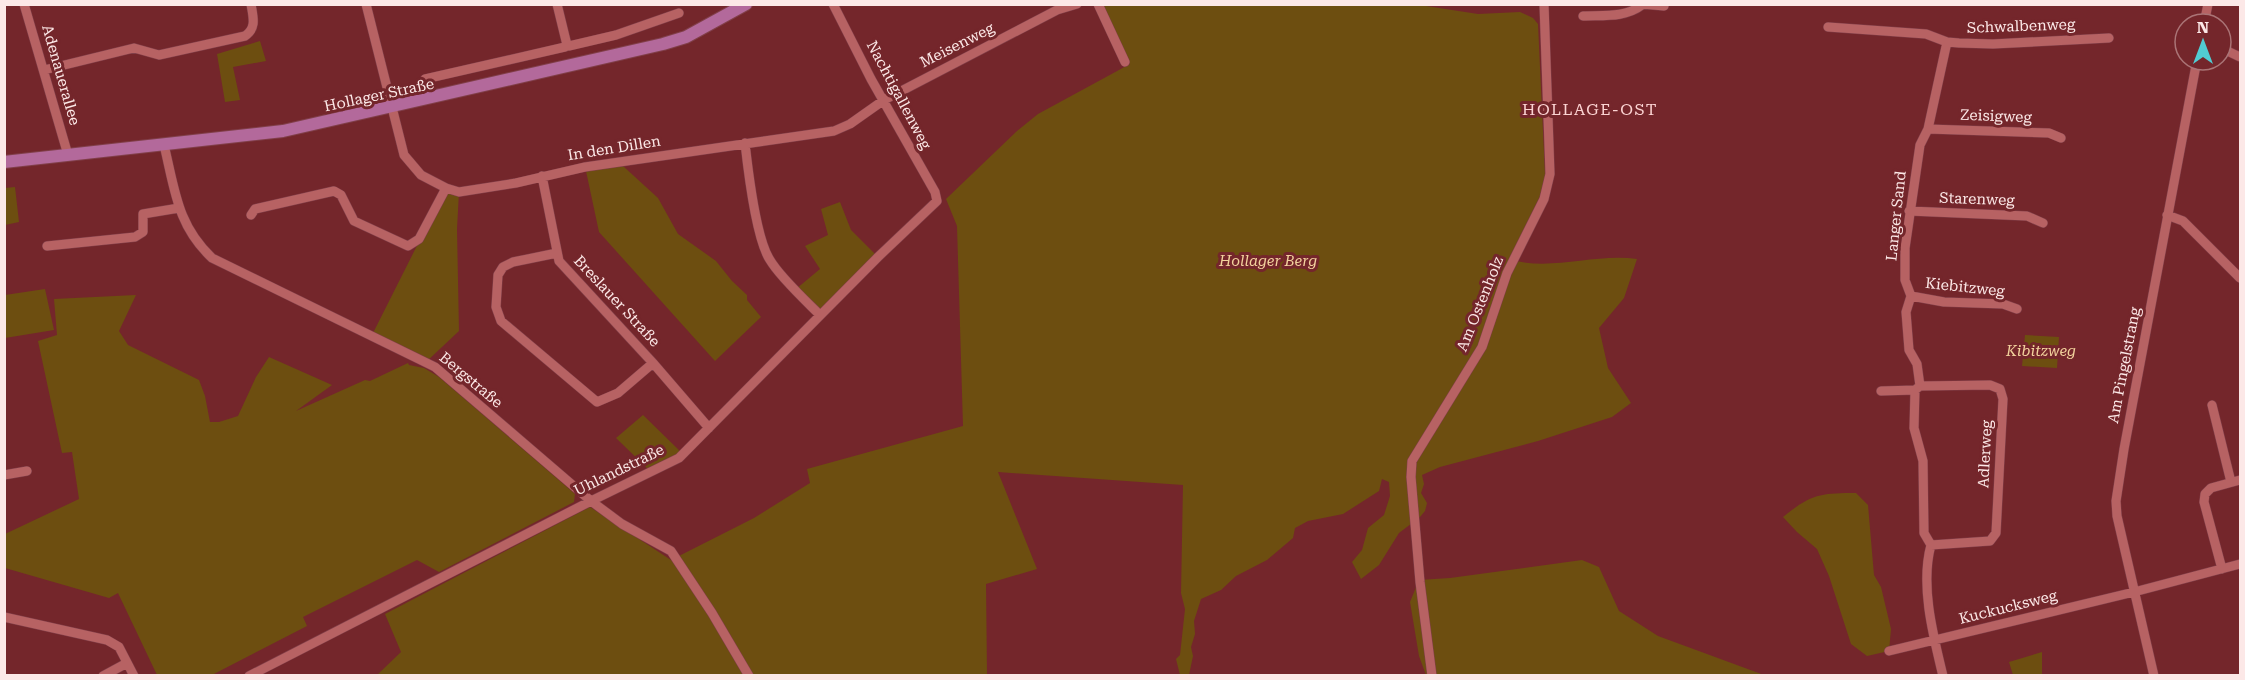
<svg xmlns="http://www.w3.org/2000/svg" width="2245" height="680" font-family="'Roboto Serif',serif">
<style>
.green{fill:#6d4e10}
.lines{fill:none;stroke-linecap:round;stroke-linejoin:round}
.minor-casing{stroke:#803f49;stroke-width:10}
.major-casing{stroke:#803f49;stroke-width:14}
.minor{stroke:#b76263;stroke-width:9}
.major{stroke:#b3699b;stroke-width:12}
.labels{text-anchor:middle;stroke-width:6;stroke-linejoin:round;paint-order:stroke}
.street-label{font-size:15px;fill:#fce8e7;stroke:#74262b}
.park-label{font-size:15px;font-style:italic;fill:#f2d29d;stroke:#74262b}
.neighbourhood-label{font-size:16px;letter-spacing:1.5px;fill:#fcd4d3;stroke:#74262b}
</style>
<rect width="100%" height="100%" fill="#74262b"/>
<!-- green -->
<path class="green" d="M 1394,4 L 1395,6 L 1426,6 L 1478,14 L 1520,12 L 1533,18 L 1538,24 L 1545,175 L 1540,196 L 1509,259 C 1550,272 1594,253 1637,259 L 1624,298 L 1599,328 L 1608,368 L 1631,403 L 1612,417 L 1538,441 L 1440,467 L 1422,475 L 1424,484 L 1421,493 L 1427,503 L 1425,511 L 1420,517 L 1399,533 L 1379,565 L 1361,579 L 1352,562 L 1362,550 L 1368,528 L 1384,515 L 1390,496 L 1389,482 L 1382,479 L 1379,491 L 1343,514 L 1308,521 L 1295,528 L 1293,538 L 1267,560 L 1236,576 L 1221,590 L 1201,599 L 1194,621 L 1195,634 L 1191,647 L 1193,656 L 1189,675 L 1180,675 L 1176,659 L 1180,655 L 1185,609 L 1181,593 L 1183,485 L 998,472 L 1037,569 L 986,584 L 987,675 L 376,676 L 401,652 L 385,614 L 590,507 L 671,560 L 754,518 L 810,483 L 807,469 L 963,426 L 957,226 L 946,199 L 1017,131 L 1038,114 L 1130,64 L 1103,5 Z
M 260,41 L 266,61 L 233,67 L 240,100 L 225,102 L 217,54 Z
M 623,166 L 658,198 L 678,234 L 716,261 L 732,281 L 747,295 L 747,300 L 761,317 L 715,361 L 599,232 L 586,171 Z
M 15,187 L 19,222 L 5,225 L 5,188 Z
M 446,188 L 459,192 L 457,229 L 459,331 L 426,362 L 371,337 Z
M 840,202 L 851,230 L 878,257 L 820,315 L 796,289 L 820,269 L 805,246 L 828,235 L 821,209 Z
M 45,289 L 54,330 L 5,338 L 5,295 Z
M 136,295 L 119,331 L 128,345 L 199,380 L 205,396 L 210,422 L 219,422 L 238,416 L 256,377 L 269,357 L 332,385 L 296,411 L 365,380 L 370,381 L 408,363 L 409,365 L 424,368 L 439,377 L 575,494 L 574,502 L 439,572 L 417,560 L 303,617 L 307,626 L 212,675 L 157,675 L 118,593 L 109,598 L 5,568 L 5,534 L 79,499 L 72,452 L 62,453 L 38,341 L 57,335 L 54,299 Z
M 2025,335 L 2059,337 L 2057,368 L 2022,366 Z
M 643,415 L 683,454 L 651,472 L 616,438 Z
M 1856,493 L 1868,505 L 1874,575 L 1881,587 L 1891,629 L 1889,651 L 1867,656 L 1851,644 L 1829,576 L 1817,549 L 1797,532 L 1783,517 C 1811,494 1821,493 1856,493 Z
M 1582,560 L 1599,567 L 1619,611 L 1658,636 L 1764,675 L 1426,675 L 1419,656 L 1410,602 L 1419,580 L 1450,578 Z
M 2042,652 L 2042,675 L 2013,675 L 2009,662 Z"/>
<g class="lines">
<!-- minor casing -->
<g class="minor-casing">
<path id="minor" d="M 24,4 L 68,155
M 366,4 L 404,155 L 421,175 L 446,188 L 459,192 L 516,183 L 585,167 L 834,131 L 850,124 L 884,100 L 1057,10 L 1077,4
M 557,4 L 567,45
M 1098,4 L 1125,62
M 1642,4 L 1664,6
M 1583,16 C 1603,15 1625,18 1642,5
M 2204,24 L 2208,4
M 1828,27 L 1926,34 L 1947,42 L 1959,43 L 1993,44 L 2109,38
M 569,46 L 616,35 L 679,13
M 2221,48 L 2240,57
M 44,70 L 134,48 L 159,55 L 245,36 C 257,28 253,17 251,4
M 425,79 L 565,47
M 1928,129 L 2049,133 L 2061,138
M 745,143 C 748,170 756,239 770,260 C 780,277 805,300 820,315
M 164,145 C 175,190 177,225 212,258 L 435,367 L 591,501 L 622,524 L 671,551 L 712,613 L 749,676
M 542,176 L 559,261 L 653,363 L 709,428
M 1909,211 L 2027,216 L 2043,223
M 251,215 L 255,209 L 334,191 L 341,195 L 354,221 L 408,246 L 419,239 L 446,188
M 2167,215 L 2183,221 L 2240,278
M 47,246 L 135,237 L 143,232 L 143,214 L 179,208
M 557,253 L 513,262 L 503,267 L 498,275 L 496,307 L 501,321 L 597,402 L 618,393 L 653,363
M 1911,296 L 1944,302 L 2003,304 L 2017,309
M 1920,386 L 1990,385 L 2000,389 L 2003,399 L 1996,533 L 1990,541 L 1931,545
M 1881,391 L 1915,390
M 2212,405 L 2231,482
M 4,475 L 27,471
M 2222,569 L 2204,502 L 2205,494 L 2211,488 L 2240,480
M 4,617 L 107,640 L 119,647 L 134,676
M 1889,651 L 2134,592 L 2240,564
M 103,676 L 127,663
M 249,676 L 591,501 L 679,458 L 878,257 L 937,201 L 935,192 L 871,79 L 833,4
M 1432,676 L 1420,582 L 1411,477 L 1412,461 L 1482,347 L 1507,273 L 1544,199 L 1550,174 L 1544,4
M 1943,676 C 1933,635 1920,585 1931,545 L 1924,533 L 1923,461 L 1914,428 L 1915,390 L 1920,386 L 1917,364 L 1909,350 L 1906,312 L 1911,296 L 1905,280 L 1905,248 L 1920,145 L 1928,129 L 1947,42
M 2154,676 L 2117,516 L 2116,501 L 2124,449 L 2197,60"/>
</g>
<!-- major casing -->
<g class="major-casing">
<path id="major" d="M 4,162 L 283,131 L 663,44 L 686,37 L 746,4"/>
</g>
<!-- minor -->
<use href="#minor" class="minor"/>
<!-- major -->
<use href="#major" class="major"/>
</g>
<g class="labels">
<!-- street labels -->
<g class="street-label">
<text transform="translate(2021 26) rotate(-2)" y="5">Schwalbenweg</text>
<text transform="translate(957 45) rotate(-27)" y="5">Meisenweg</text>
<text transform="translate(61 75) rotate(74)" y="5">Adenauerallee</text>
<text transform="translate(379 95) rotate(-12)" y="5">Hollager Straße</text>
<text transform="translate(899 95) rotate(62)" y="5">Nachtigallenweg</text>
<text transform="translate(1996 116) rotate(2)" y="5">Zeisigweg</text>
<text transform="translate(614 148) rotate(-9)" y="5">In den Dillen</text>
<text transform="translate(1977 199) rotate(2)" y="5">Starenweg</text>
<text transform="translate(1896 216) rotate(-84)" y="5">Langer Sand</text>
<text transform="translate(1965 287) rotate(6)" y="5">Kiebitzweg</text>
<text transform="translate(617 301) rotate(47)" y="5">Breslauer Straße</text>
<text transform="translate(1480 304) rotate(-68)" y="5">Am Ostenholz</text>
<text transform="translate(2124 365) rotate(-79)" y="5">Am Pingelstrang</text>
<text transform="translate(471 380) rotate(40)" y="5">Bergstraße</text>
<text transform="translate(1985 454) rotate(-87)" y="5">Adlerweg</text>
<text transform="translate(619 470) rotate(-26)" y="5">Uhlandstraße</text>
<text transform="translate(2008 607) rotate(-14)" y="5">Kuckucksweg</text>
</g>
<!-- park labels -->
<g class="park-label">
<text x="1268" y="266">Hollager Berg</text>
<text x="2041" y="356">Kibitzweg</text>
</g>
<!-- neighbourhood labels -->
<g class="neighbourhood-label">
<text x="1590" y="115">HOLLAGE-OST</text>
</g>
</g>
<!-- border -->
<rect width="2245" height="680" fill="none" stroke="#fce8e7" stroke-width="12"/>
<!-- north arrow -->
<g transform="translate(2203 42)"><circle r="28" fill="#74262b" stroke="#aa7476" stroke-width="1.5"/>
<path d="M0-4.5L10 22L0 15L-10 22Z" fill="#51ccd3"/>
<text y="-9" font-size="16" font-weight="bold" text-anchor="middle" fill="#fce8e7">N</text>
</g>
</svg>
